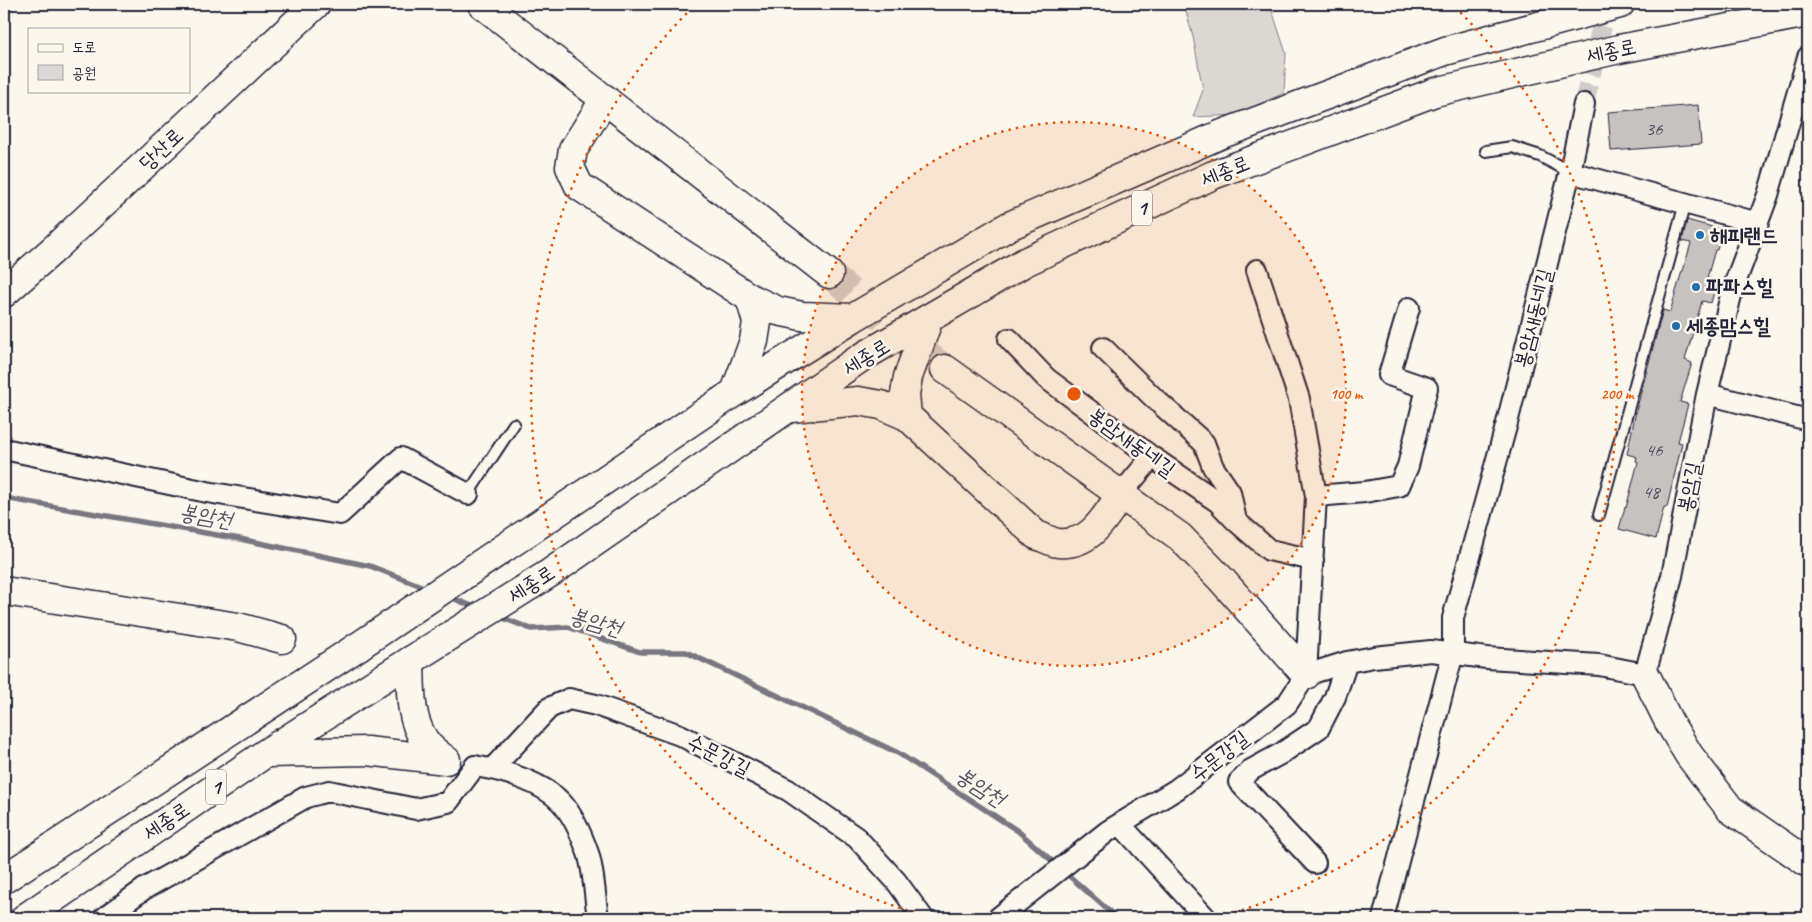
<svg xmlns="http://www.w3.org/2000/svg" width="1812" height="922" font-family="Caveat,'Poor Story',sans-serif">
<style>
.green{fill:#dbd8d3;stroke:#7e7d87}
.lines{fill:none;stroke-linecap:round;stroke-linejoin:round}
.stream{stroke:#787681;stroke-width:5.5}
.building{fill:#c6c2c0;stroke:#22223b}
.street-tunnel{stroke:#d0ccc9;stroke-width:20;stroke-dasharray:20 10;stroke-linecap:butt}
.secondary-tunnel{stroke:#d0ccc9;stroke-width:28;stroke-dasharray:28 14;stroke-linecap:butt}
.lane-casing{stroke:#22223b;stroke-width:14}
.street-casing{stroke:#22223b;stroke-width:24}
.secondary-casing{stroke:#22223b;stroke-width:31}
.primary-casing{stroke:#22223b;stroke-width:31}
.highway-casing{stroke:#22223b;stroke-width:31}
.lane{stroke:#fbf7ec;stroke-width:10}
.street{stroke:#fbf7ec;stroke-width:20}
.secondary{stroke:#fbf7ec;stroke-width:28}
.primary{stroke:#fbf7ec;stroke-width:28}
.highway{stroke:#fbf7ec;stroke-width:28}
.ring{fill:none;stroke:#e8590c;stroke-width:2.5;stroke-dasharray:2.5 5}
.poi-dot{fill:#1f6fb2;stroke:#fbf7ec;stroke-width:2}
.labels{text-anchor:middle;stroke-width:5;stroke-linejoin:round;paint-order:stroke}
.number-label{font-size:19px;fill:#4b4a5c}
.shield{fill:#fbf7ec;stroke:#636270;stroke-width:1}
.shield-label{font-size:20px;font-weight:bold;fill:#22223b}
.street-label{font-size:21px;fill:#22223b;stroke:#fbf7ec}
.poi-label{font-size:21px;font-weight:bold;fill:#22223b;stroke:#fbf7ec;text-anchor:start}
.water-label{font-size:22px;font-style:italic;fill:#545364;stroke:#fbf7ec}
.centre{fill:#e8590c;stroke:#fbf7ec;stroke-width:2.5}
.ring-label{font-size:15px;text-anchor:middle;font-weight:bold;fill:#e8590c;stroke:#fbf7ec;stroke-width:5;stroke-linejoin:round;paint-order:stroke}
</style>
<rect width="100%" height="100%" fill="#fbf7ec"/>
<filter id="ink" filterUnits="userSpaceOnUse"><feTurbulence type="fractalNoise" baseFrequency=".02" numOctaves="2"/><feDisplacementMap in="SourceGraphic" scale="10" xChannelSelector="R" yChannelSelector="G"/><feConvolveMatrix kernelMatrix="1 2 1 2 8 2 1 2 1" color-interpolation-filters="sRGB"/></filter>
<g filter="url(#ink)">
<!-- green -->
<path class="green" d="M 1184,4 L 1270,4 L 1286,53 L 1284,93 L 1236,115 L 1193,117 L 1203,90 L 1193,37 Z"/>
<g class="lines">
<!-- stream -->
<path class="stream" d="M 4,498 L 240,539 L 370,566 L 429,589
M 447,596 L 477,608
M 498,616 L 531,629 L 568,627 L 640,652 L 686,652 L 898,753 L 1018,831 L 1117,918"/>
</g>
<!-- building -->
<path class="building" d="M 1698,105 L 1701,144 L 1611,151 L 1608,112 Z
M 1687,220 L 1723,230 L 1717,250 L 1715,250 L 1707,278 L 1717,281 L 1711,303 L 1702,301 L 1685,360 L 1692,363 L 1680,402 L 1688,404 L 1678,442 L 1682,443 L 1667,507 L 1664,507 L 1656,539 L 1619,529 L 1625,507 L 1626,508 L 1638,462 L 1636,461 L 1637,457 L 1627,454 L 1636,411 L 1663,310 L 1670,312 L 1682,271 L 1683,271 L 1691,243 L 1682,241 Z"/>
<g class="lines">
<!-- street-tunnel -->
<path class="street-tunnel" d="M 1584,104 L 1607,4"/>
<!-- secondary-tunnel -->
<path class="secondary-tunnel" d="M 829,274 L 945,369"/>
<!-- lane casing -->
<g class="lane-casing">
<path id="lane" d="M 1486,151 L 1512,147 L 1540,156 L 1570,172
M 468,494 L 514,424
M 1599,515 L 1685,203"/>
</g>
<!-- street casing -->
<g class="street-casing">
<path id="street" d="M 1570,172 L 1584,104
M 1257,270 L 1299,399 L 1316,496 L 1306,675 L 1347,662 L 1374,657 L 1431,651 L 1487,658 L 1599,665 L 1645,674 L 1672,576 L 1707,394 L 1732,291 L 1768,195 L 1808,57
M 1009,339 L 1046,378 L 1152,457 L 1218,502 L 1236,521 L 1269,550 L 1313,560
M 1103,348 L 1155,399 L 1204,443 L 1213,467 L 1230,492 L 1236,521
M 1707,394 L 1808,420
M 4,449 L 207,492 L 340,514 L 401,458 L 468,494
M 1121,494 L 1152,457
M 1316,496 L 1365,492 L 1399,486 L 1408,466 L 1427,388 L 1389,375 L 1409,308
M 480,767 C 505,771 543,783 561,802 C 573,815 582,836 588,853 C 594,871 595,899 598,918
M 492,769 L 549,708 L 569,699 L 596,705 L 680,735 L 788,790 L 857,838 L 896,881 L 923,918
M 1120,824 L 1206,918
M 1315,863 L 1239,782 L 1251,770 L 1282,753 L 1319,728 L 1335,697 L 1347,662
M 104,918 L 144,889 L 306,797 L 329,791 L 416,809 L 448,802 L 475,766
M 998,918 L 1108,831 L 1177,789 L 1287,704 L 1306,675
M 1383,918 L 1453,653 L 1453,618 L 1507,423 L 1570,172 L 1758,223"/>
</g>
<!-- secondary casing -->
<g class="secondary-casing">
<path id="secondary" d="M 482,4 L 829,274
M 4,293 L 54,249 L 316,4
M 945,369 L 1180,537 L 1221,579 L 1306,675
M 4,591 L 238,627 L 282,639
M 1645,674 L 1669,722 L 1689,755 L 1730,809 L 1808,863"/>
</g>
<!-- primary casing -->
<g class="primary-casing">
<path id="primary" d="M 267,753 L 367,751 L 446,760 C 439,755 430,749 425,741 C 409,718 411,689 410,661
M 4,879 L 359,646
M 25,918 L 266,753 L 410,661"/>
</g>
<!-- highway casing -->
<g class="highway-casing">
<path id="highway" d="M 605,99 L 573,150 L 570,167 L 579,186 L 750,298
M 735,392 L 754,341 L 757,322 L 750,298 L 778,311 L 802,316 L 853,318
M 792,408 L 858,401 L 881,405 L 907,416 L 905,394 L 908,377 L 929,318
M 907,416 L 1036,535 C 1043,537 1051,542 1058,543 C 1091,546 1105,517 1121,494
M 359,646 L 735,392 L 853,318 L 1009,226 L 1222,134 L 1445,51 L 1620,4
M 410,661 L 550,573 L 859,359 L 1025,262 L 1213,175 L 1435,92 L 1619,49 L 1808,13"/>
</g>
<!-- lane -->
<use href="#lane" class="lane"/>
<!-- street -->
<use href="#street" class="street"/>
<!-- secondary -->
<use href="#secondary" class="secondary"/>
<!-- primary -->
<use href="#primary" class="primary"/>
<!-- highway -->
<use href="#highway" class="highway"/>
</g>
</g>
<!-- distance rings -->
<circle cx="1074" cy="394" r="272" fill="#e8590c" fill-opacity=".12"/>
<g class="ring">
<circle cx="1074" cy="394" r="272"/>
<path d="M929 917A543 543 0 0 1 693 7M1455 7A543 543 0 0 1 1219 917"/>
</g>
<!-- markers -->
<g class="poi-dot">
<circle cx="1700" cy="235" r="5"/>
<circle cx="1696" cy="287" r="5"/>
<circle cx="1676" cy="326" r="5"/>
</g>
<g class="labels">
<!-- number labels -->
<g class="number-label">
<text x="1654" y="135">36</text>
<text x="1654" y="456">46</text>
<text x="1651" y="498">48</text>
</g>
<!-- shield labels -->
<g class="shield">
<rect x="1132" y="190.5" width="20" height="35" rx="4"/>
<rect x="206" y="769.5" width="20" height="35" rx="4"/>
</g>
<g class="shield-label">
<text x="1142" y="215">1</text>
<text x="216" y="794">1</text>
</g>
<!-- street labels -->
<g class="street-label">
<text transform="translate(1611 51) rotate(-12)" y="7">세종로</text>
<text transform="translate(161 149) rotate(-43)" y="7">당산로</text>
<text transform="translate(1225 171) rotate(-22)" y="7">세종로</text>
<text transform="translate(1533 318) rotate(-76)" y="7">봉암새동네길</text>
<text transform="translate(866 357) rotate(-32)" y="7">세종로</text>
<text transform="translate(1132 442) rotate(36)" y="7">봉암새동네길</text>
<text transform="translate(1689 487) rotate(-79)" y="7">봉암길</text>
<text transform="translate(531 584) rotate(-33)" y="7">세종로</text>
<text transform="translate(719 755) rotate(27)" y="7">수문강길</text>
<text transform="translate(1219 756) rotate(-38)" y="7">수문강길</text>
<text transform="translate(166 821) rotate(-34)" y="7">세종로</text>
</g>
<!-- poi labels -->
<g class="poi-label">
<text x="1710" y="242">해피랜드</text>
<text x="1706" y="294">파파스힐</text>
<text x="1686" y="333">세종맘스힐</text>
</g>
<!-- water labels -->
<g class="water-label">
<text transform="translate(206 515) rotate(10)" y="8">봉암천</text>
<text transform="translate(596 621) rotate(16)" y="8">봉암천</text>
<text transform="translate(981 786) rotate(33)" y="8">봉암천</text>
</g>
</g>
<circle cx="1074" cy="394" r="8" class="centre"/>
<g class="ring-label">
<text x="1346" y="399">100 m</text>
<text x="1617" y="399">200 m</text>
</g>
<!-- margin -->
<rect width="1812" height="922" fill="none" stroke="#fbf7ec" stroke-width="20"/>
<rect x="10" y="10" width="1792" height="902" fill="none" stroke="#22223b" stroke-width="2" filter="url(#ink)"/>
<!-- legend -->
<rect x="28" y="28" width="162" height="65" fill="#fbf7ec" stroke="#a4a2a5"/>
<rect x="38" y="44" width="25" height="8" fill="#fbf7ec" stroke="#a4a2a5"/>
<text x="72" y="52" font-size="15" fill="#22223b">도로</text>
<rect x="38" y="65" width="25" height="15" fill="#dbd8d3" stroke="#a4a2a5"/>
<text x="72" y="78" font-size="15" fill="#22223b">공원</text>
</svg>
